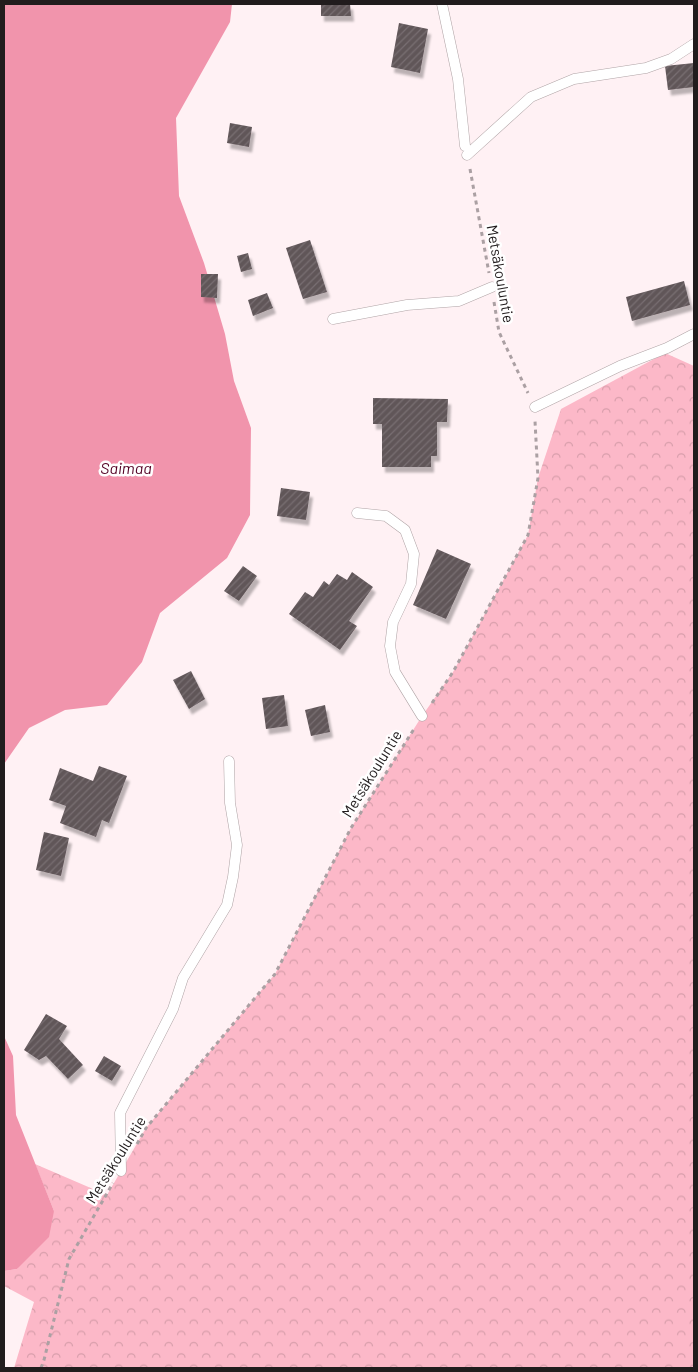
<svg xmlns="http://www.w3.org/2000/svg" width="698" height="1372" font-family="Barlow,sans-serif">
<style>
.forest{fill:url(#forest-crowns)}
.water{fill:#f194ac}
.building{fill:url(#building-hatch);filter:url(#shadow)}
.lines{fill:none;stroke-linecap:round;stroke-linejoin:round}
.service-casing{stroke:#b0a4a6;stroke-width:11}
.path{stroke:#aba0a3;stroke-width:3;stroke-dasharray:4 4;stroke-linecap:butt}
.service{stroke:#fff;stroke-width:10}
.labels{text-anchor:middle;stroke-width:5;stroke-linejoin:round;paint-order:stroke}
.street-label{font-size:15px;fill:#211c1d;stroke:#fff}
.water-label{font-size:16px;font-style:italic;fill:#530024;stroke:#fff}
</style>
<defs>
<pattern id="forest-crowns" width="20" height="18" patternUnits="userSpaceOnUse" patternTransform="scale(1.25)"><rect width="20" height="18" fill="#fcb8c8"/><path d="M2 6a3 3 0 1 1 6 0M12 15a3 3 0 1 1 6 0" fill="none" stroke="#d89eab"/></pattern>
<pattern id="building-hatch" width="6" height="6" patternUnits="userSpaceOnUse" patternTransform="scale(1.25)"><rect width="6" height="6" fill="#615659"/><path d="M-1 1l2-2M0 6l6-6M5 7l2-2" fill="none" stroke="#786f72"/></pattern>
<filter id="shadow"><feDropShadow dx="3" dy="5.5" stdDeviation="1" flood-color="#0004"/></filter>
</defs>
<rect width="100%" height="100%" fill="#fff1f4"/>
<!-- forest -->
<path class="forest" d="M 665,353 L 694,366 L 694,1368 L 14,1368 L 34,1302 L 4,1286 L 4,1271 L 17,1269 L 54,1211 L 35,1164 L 107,1195 L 146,1128 L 275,974 L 351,828 L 422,716 L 453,672 L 528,535 L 538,478 L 561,409 Z"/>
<!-- water -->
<path class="water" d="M 4,4 L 232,4 L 230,22 L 176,118 L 179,196 L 204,263 L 225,334 L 234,381 L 251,428 L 250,515 L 227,558 L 160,613 L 142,662 L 107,705 L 65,710 L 29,728 L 4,764 Z
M 4,1036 L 13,1056 L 16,1115 L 54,1211 L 49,1237 L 17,1269 L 4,1271 Z"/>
<!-- building -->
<path class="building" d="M 321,4 L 350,4 L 351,16 L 321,16 Z
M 399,23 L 428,29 L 420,73 L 391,67 Z
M 694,63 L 694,87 L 668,90 L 665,66 Z
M 230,123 L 252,127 L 249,147 L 227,143 Z
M 310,240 L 327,292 L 303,299 L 286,248 Z
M 248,253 L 252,269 L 241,272 L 237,256 Z
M 201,274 L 218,274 L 217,298 L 201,297 Z
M 684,281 L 690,305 L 632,321 L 626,297 Z
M 267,293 L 273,308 L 253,316 L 248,300 Z
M 373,398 L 448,399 L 447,422 L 437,422 L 437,456 L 431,456 L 431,467 L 382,467 L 382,424 L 373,424 Z
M 281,488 L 310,492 L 306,520 L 277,516 Z
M 437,549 L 471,564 L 446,619 L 413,605 Z
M 243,566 L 257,576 L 239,601 L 224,591 Z
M 352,572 L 373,587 L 349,621 L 357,626 L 340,650 L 289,614 L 305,592 L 313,597 L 324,581 L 329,585 L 337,574 L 347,580 Z
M 191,671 L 205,699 L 189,709 L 173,680 Z
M 284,695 L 288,726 L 266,729 L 262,698 Z
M 325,705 L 330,732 L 311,736 L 305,710 Z
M 99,766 L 127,776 L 109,823 L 102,820 L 96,837 L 60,823 L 66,806 L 49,800 L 60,768 L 93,781 Z
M 44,832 L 69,838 L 61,876 L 36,870 Z
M 46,1014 L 67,1026 L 59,1039 L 83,1065 L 68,1079 L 46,1056 L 39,1060 L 24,1050 Z
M 104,1056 L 121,1066 L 112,1081 L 95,1071 Z"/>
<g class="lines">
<!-- service casing -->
<g class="service-casing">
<path id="service" d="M 442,4 L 458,79 L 465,146
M 467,155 L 531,97 L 574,79 L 646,68 L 671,59 L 694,44
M 333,319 L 407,305 L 459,301 L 492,287
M 535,407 L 620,366 L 667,348 L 694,334
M 357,513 L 386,516 L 405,530 L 414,554 L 411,584 L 393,622 L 390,646 L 395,672 L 422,716
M 121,1171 L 120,1113 L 173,1009 L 183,978 L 227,905 L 233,877 L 237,845 L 230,803 L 229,761"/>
</g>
<!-- path -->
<path class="path" d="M 470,169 L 489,273
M 494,302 L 499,332 L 528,393
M 432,703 L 453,672 L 528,535 L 538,478 L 535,421
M 137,1144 L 146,1128 L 275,974 L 351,828 L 414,729
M 41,1368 L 44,1360 L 69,1259 L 113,1183"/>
<!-- service -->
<use href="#service" class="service"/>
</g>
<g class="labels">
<!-- street labels -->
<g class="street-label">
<text transform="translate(500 274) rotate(80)" y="5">Metsäkouluntie</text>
<text transform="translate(372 774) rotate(-58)" y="5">Metsäkouluntie</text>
<text transform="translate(116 1160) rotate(-58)" y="5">Metsäkouluntie</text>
</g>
<!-- water labels -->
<g class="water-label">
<text x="126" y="474">Saimaa</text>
</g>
</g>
<!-- border -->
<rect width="698" height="1372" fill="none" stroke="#211c1d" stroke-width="10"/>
</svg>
